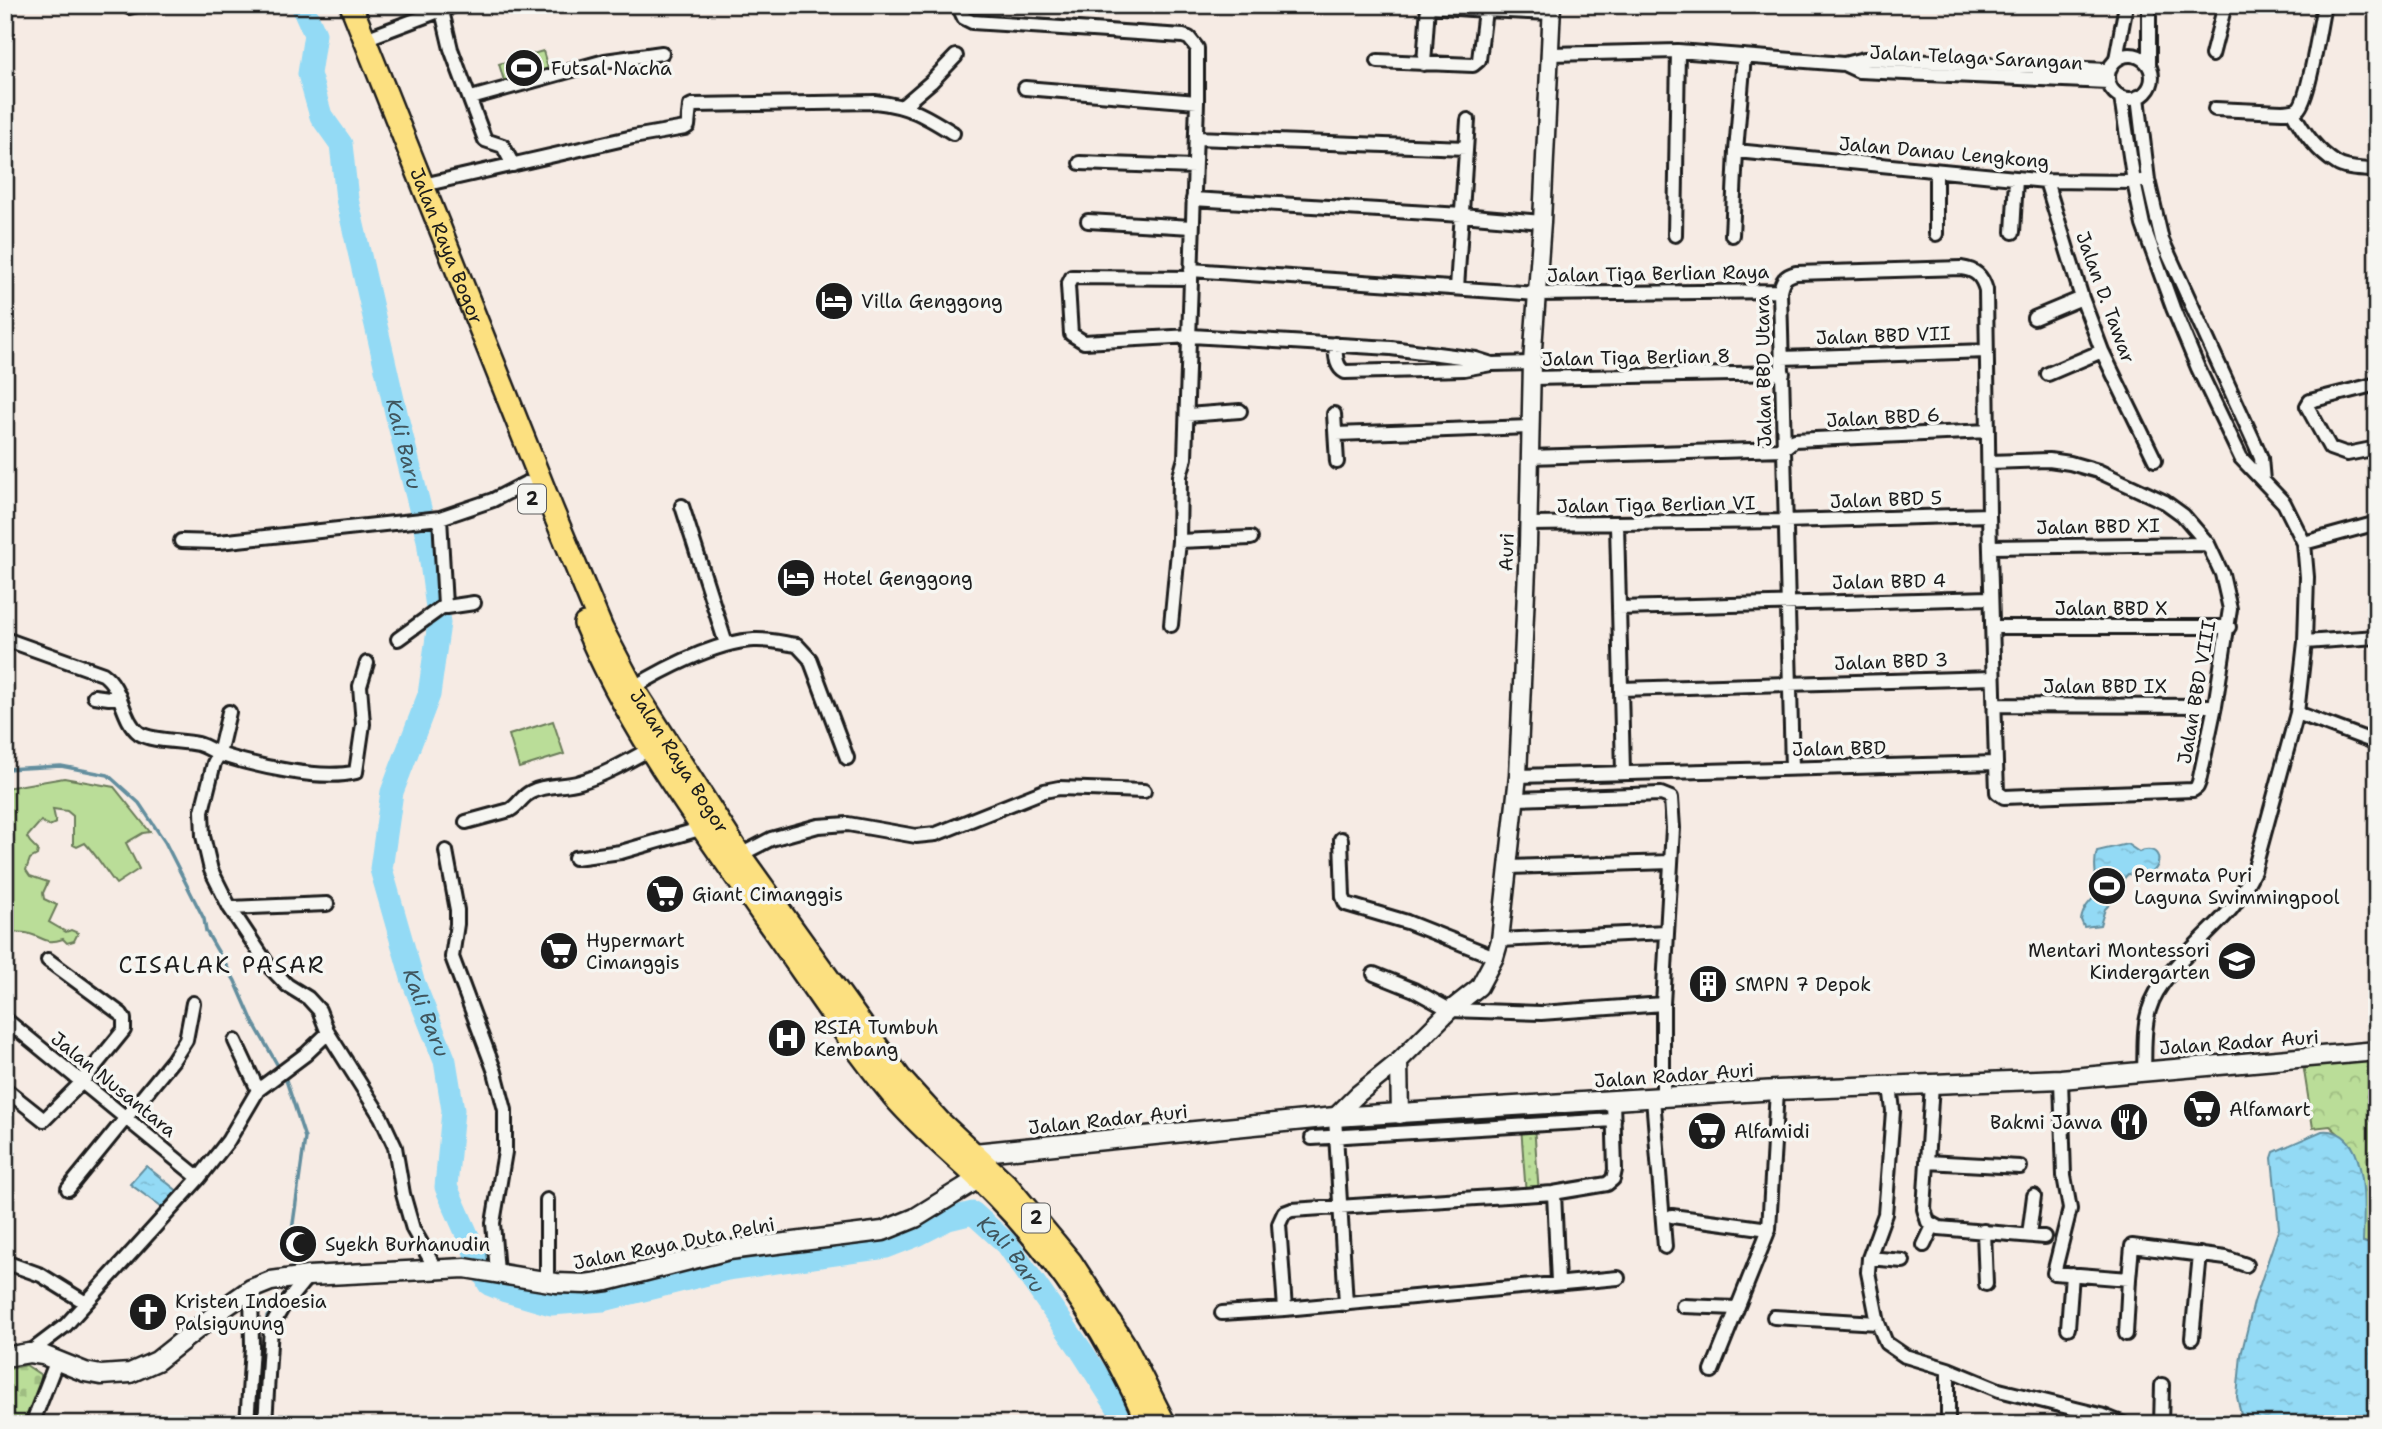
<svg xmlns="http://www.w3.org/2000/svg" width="2382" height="1429" font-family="'Shantell Sans',sans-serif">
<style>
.grass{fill:url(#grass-dots);stroke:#6b7c5a;stroke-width:2}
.forest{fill:url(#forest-crowns);stroke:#6b7c5a;stroke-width:2}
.cemetery{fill:url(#cemetery-stones);stroke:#6b7c5a;stroke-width:2}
.green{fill:#badd98;stroke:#6b7c5a;stroke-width:2}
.water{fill:url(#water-ripples);stroke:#638e9e;stroke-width:2}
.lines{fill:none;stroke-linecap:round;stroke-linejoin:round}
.stream{stroke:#638e9e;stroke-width:3.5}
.river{stroke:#93daf5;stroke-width:23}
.minor-casing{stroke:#1c1c1c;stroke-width:18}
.tertiary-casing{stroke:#1c1c1c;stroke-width:21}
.secondary-casing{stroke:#1c1c1c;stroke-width:23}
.trunk-casing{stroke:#1c1c1c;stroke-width:26}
.minor{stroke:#f6f6f2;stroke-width:12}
.tertiary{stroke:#f6f6f2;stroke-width:16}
.secondary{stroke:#f6f6f2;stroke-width:18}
.trunk{stroke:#fce080;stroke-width:21}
.labels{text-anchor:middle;stroke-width:7;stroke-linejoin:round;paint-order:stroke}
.shield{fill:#f6f6f2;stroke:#5d5d5c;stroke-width:2}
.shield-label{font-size:18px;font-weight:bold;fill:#1c1c1c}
.street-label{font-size:19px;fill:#1c1c1c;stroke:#f6f6f2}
.poi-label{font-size:19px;fill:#1c1c1c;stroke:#f6f6f2;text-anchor:start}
.water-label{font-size:21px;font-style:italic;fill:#40555d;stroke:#f6f6f2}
.quarter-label{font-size:23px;letter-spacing:2px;fill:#1c1c1c;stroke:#f6f6f2}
</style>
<defs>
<pattern id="grass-dots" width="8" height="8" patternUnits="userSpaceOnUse" patternTransform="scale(1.75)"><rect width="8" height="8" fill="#badd98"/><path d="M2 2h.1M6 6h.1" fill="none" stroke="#9fbd82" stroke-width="1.8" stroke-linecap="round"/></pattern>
<pattern id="forest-crowns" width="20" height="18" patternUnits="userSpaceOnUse" patternTransform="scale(1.75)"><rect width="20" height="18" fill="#badd98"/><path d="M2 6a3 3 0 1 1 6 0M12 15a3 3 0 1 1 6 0" fill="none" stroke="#9fbd82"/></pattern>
<pattern id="cemetery-stones" width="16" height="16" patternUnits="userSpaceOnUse" patternTransform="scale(1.75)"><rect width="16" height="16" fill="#badd98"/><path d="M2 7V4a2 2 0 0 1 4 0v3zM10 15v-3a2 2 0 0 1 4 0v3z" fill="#9fbd82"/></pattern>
<pattern id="water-ripples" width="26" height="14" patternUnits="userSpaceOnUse" patternTransform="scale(1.75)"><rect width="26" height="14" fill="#93daf5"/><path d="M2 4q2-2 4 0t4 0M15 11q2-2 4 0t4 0" fill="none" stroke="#7ebad1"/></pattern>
</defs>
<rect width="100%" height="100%" fill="#f6ebe4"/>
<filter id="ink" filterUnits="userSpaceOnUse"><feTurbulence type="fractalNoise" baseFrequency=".0143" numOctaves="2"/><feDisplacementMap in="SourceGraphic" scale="14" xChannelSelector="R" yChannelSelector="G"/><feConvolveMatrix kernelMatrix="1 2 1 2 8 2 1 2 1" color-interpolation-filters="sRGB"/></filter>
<g filter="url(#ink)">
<!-- grass -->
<path class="grass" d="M 1613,1100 L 1614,1120 L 1534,1125 L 1539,1194 L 1526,1195 L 1521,1126 L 1336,1137 L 1335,1117 Z"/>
<!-- forest -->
<path class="forest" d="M 2377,1051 L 2377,1246 L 2363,1242 L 2340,1135 L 2330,1126 L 2313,1128 L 2302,1058 Z"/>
<!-- cemetery -->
<path class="cemetery" d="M 26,1365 L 41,1375 C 40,1393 34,1409 25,1424 L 5,1424 L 5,1370 Z"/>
<!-- green -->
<path class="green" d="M 543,51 L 549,72 L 505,84 L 499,64 Z
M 553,721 L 564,754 L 519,768 L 509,735 Z
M 64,778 L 114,787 L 150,832 L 143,833 L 126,843 L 139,869 L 116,884 C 105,870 97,856 85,843 L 77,847 L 73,845 L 73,816 L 67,811 L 53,809 L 56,823 L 49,826 L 41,821 L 27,837 L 30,842 L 38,850 L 37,855 L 30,859 L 26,870 L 30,876 L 48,882 L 43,893 L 44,899 L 57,905 L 49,922 L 66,932 L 71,930 L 78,933 L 74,941 L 67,943 L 63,939 C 45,945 45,938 30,934 C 25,932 18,933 12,932 L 5,941 L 5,788 Z"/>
<!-- water -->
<path class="water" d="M 2127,844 L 2139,852 C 2162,842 2165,870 2146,875 C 2141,876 2133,874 2128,874 L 2119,884 L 2120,889 L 2110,895 L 2109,899 L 2112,902 L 2105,909 L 2100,925 L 2084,927 L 2081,920 C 2083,907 2091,899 2101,892 L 2095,888 C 2098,873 2092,866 2097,851 Z
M 2322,1131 C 2371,1127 2364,1212 2363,1242 L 2377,1246 L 2377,1418 L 2375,1424 L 2243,1424 L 2237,1397 L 2241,1355 L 2254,1302 L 2279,1228 L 2272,1158 L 2274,1152 Z
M 146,1166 L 180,1193 L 165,1210 L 130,1184 Z"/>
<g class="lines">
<!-- stream -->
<path class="stream" d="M 5,769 L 61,766 L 108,775 L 139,803 L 165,842 L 204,919 L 206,931 L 235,981 L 253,1022 L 286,1080 L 305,1138 L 289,1252 L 294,1274
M 258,1424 L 267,1317 L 292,1284"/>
<!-- river -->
<path class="river" id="s1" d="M 302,5 L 315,34 L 309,74 L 321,116 L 341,144 L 347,199 L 397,417 L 428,540 L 439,623 L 429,695 L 392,792 L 381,869 L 413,981 L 445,1061 L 453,1110 L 446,1187 L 489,1284 L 506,1291 L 551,1304 L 603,1300 L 727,1269 L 886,1247 L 917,1235 L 948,1219 L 973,1213 L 1007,1244 L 1081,1350 L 1120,1411 L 1125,1424"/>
<!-- minor casing -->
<g class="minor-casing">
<path id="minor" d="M 958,5 L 964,18 L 972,22 L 1183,36 L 1189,38 L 1197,48 L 1197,102 L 1185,458 L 1180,476 L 1179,541 L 1171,625
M 2149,5 L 2149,65
M 1428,6 L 1485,10 L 1485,5
M 129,7 L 137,5
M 442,11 L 451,49 L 485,140 L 503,146 L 513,165
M 365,39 L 455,5
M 1550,54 L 1678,51 L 1844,64 L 1859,71 L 2108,82
M2108 77a22 22 0 1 1 44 0a22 22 0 1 1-44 0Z
M 2212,55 L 2225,5
M 2116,59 L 2126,5
M 1378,61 L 1473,65 L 1479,60 L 1485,10 L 1552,13
M 1424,64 L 1428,5
M 1844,64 L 1864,59 L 2108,70
M 1025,88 L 1197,102
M 2121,97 L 2134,182 L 2143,225 L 2173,308 L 2198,368 L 2241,458 L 2284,503 L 2304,543 L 2307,577 L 2305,642 L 2297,713 L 2254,871 C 2247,884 2241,897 2231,909 C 2207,937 2159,974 2149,1010 C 2143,1029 2145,1050 2144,1070
M 2138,97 L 2148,180 L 2162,240 L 2256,446 L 2261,458 L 2263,481
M 471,98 L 605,61 L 662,53
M 903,106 L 931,82 L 956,56
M 2215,109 L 2282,112 C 2287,112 2293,112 2298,109 C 2309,100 2320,23 2324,5
M 2292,111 C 2302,130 2317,151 2336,163 C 2345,169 2358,169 2369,170
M 1196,138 L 1466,148
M 1736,151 L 2046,181 L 2134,182 L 2148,180
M 1080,163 L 1194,167
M 2046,181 L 2082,298 L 2102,351 L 2155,460
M 423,185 L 633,137 L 685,128 L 688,126 L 690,106 L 692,105 L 875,102 C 910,106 924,115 953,133
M 1193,199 L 1462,215 L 1542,222
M 1088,221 L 1192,227
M 2013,232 L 2016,179
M 1936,234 L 1936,172
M 1675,235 L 1678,51
M 1732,235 L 1736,151 L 1744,56
M 1191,270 L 1537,294 L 1780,291
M 1191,278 L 1072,277 L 1068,285 L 1071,334 L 1084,342 L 1191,336 L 1391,348 L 1476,359 L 1492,364 L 1532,363
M 1457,288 L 1468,120
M 2034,318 L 2082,298
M 1335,344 C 1336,354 1335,367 1345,372 L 1464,369 L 1491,364
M 1782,358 L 1986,351
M 2048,374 L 2102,351
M 1532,378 L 1783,373
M 2377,384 L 2310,401 L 2307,406 L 2330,448 L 2347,454 L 2377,448
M 1334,414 L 1337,462
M 1187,415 L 1240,411
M 1336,434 L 1530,427
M 1530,457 L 1783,449 L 1794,440 L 1988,431
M 1989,462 L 2049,460 L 2070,463 L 2098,471 L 2165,502 L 2183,515 L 2208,544 L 2222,574 L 2230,609 L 2215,706 L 2199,782 L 2197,787 L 2193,790 L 2004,797 L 1997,792 L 1996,763
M 682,506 L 726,644
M 1528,524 L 1785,521 L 1989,515
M 1617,524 L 1623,772
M 181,541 L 219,542 L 440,518 L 493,500 L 526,483
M 1179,541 L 1251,538
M 2304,543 L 2377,523
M 1990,547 L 2208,544
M 445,605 L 447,607 L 474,603
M 1619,608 L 1991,598
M 1992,627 L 2229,627
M 5,639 L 103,674 C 123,688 121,719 139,733 C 152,742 182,740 198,744 C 206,746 214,752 222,755 C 256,766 322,781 356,772 L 363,724 L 360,686 L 367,663
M 398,639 L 445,605 L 440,518
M 2305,642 L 2377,637
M 1621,689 L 1993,678
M 629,690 C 662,670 715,642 754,640 C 768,639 783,643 797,645 L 810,659 L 847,758
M 94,696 L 109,698 L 119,696
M 1994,705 L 2215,706
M 229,712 L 219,754 L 214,763 L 202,811 L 203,836 L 211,870 L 230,908 L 268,965 L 287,985 L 308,998 L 319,1010 L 328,1033 L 381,1117 L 395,1147 L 403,1194 L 413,1229 L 435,1268
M 2297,713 L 2377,743
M 1518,776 L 1996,763 L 1989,515 L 1986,290 C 1982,276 1976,270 1961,268 L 1796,273 C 1785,276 1782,280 1780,291 L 1792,768
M 1516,799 L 1661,794 L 1671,798 L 1673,828 L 1663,1004 L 1663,1097
M 466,822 L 510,810 C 519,805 522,796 531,792 C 546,784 564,787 580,782 C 605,775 628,761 650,749
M 1341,839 L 1343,897 L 1346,904 L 1407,922 L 1495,957
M 446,851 L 457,910 L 457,924 L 452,957 L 495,1072 L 505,1110 L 505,1152 L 493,1223 L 497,1272
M 740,855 L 771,839 L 818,826 L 848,824 L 916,836 L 936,834 L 1044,791 L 1059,788 L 1144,791
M 575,858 L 621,852 L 703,828
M 1509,867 L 1671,862
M 230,908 L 327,904
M 1500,940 L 1666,932
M 1374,974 L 1414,990 L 1450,1010 L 1541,1013 L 1663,1004
M 5,1019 L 199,1178
M 235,1041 L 258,1090
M 2061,1079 L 2064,1176 L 2070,1209 L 2054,1273 L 2129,1279 L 2132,1246 L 2226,1258 L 2246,1265
M 1932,1084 L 1924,1209 L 1928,1222 L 1939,1228 L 2044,1237
M 1890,1085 L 1893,1111 L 1887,1190 L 1885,1214 L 1869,1258 L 1868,1272 L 1878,1323 L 1886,1343 L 1905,1356 L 1948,1369 L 1999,1390 L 2104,1416 L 2124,1424
M 5,1089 L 44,1120 L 81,1083 L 124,1030 L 124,1019 L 121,1014 L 48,960
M 1653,1098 L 1665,1247
M 1335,1117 L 1346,1304
M 1312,1138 L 1614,1120
M 1927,1162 L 2020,1167
M 68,1189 L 173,1060 L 186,1040 L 193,1003
M 1554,1193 L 1558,1282
M 1672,1216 L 1769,1229
M 1984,1231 L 1986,1284
M 2029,1235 L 2034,1196
M 1924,1245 L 1933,1226
M 1869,1258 L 1903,1261
M 5,1262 L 41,1275 L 86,1303
M 547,1281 L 547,1200
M 1683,1306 L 1737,1308
M 1285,1309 L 1618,1278
M 1222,1313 L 1285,1309 L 1279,1224 L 1284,1213 L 1292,1210 L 1553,1193 L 1607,1184 L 1613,1179 L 1615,1170 L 1613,1100
M 1774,1317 L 1878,1323
M 2068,1328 L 2072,1274
M 2126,1334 L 2129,1279
M 2192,1338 L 2200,1254
M 29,1353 L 66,1325 L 199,1178 L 228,1141 L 258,1090 L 306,1054 L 328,1033
M 1948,1369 L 1948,1424
M 1712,1371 L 1769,1229 L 1777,1090
M 32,1424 L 57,1360
M 247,1424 L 252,1347 L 251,1289
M 265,1424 L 271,1327 L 282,1308 L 308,1276
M 2161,1424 L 2162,1385"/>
</g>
<!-- tertiary casing -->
<g class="tertiary-casing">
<path id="tertiary" d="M 1399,1061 L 1400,1115
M 1335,1117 L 1358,1094 L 1399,1061 L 1450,1010 L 1479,987 L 1495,957 L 1500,940 L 1518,776 L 1528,545 L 1532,363 L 1542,222 L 1552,5"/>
</g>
<!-- secondary casing -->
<g class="secondary-casing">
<path id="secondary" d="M 974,1153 L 1335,1117 L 1777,1090 L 2061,1079 L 2377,1051
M 5,1357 L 29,1353 L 43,1355 L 85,1372 L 101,1375 L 130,1373 L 157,1361 L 221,1310 L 251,1289 L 271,1281 L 308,1276 L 465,1268 L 556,1283 L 585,1284 L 607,1281 L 729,1250 L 883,1231 L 915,1218 L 978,1179"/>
</g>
<!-- trunk casing -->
<g class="trunk-casing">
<g id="trunk">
<path id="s2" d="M 351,5 L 552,509 L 602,629 L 633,688 L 740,855 L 900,1078 L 940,1122 L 1007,1185 L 1071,1262 L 1125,1345 L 1165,1424"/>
<path d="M 585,624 C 629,730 699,823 764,917 C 807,977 847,1040 894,1097 C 925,1133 963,1162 996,1196 C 1060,1261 1112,1341 1148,1424"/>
</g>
</g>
<!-- minor -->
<use href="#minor" class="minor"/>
<!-- tertiary -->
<use href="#tertiary" class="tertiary"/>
<!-- secondary -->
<use href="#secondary" class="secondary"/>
<!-- trunk -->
<use href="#trunk" class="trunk"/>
</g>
</g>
<!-- icons -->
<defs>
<g id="stadium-disc" transform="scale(2.0125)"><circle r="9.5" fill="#1c1c1c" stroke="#f6f6f2"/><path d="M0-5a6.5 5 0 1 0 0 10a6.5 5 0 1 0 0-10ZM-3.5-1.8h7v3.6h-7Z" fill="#fff"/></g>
<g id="hotel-disc" transform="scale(2.0125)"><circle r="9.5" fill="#1c1c1c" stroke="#f6f6f2"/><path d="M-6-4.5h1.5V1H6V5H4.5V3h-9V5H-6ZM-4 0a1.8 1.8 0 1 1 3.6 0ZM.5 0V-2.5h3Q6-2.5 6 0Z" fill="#fff"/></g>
<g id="supermarket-disc" transform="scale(2.0125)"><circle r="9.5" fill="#1c1c1c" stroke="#f6f6f2"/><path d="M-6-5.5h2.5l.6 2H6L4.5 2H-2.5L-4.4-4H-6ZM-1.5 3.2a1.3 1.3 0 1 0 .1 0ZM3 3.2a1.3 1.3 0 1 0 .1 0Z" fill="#fff"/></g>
<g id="school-disc" transform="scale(2.0125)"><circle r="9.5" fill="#1c1c1c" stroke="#f6f6f2"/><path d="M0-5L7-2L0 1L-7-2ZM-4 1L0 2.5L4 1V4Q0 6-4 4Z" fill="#fff"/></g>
<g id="building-disc" transform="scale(2.0125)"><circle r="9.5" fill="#1c1c1c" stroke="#f6f6f2"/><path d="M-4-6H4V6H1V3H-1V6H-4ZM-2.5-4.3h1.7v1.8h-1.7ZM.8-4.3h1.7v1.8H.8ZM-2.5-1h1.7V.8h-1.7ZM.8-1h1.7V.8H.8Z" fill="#fff"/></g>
<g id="hospital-disc" transform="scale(2.0125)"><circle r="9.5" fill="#1c1c1c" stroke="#f6f6f2"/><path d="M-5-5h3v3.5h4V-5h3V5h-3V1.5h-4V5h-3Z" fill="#fff"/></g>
<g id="restaurant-disc" transform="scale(2.0125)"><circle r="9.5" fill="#1c1c1c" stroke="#f6f6f2"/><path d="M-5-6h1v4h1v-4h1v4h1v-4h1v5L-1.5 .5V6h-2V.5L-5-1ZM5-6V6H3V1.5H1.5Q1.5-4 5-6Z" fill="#fff"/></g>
<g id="mosque-disc" transform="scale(2.0125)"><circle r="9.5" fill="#1c1c1c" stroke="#f6f6f2"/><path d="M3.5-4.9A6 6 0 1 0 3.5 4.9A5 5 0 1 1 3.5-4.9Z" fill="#fff"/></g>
<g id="church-disc" transform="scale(2.0125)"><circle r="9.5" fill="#1c1c1c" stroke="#f6f6f2"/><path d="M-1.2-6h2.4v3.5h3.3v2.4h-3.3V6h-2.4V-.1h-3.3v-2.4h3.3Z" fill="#fff"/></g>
</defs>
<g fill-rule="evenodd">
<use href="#stadium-disc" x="524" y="68"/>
<use href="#hotel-disc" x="834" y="301"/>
<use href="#hotel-disc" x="796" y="578"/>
<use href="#stadium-disc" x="2107" y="886"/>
<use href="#supermarket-disc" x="665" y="894"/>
<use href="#supermarket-disc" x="559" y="951"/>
<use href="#school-disc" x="2237" y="961"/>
<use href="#building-disc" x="1708" y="984"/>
<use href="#hospital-disc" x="787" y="1038"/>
<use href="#supermarket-disc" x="2202" y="1109"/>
<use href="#restaurant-disc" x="2129" y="1122"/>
<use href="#supermarket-disc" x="1707" y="1131"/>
<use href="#mosque-disc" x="298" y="1244"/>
<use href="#church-disc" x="148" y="1312"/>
</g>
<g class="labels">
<!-- shield labels -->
<g class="shield">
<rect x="518" y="484.5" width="28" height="29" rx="5"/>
<rect x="1022" y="1203.5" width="28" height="29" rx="5"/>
</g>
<g class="shield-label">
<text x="532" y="505">2</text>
<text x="1036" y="1224">2</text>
</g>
<!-- street labels -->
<g class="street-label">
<text transform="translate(1976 57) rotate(3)" y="7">Jalan Telaga Sarangan</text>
<text transform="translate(1944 152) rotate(5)" y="7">Jalan Danau Lengkong</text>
<text dy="7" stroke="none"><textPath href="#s2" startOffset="259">Jalan Raya Bogor</textPath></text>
<text transform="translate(1658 273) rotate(-1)" y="7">Jalan Tiga Berlian Raya</text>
<text transform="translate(2106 297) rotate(70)" y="7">Jalan D. Tawar</text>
<text transform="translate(1883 335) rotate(-2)" y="7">Jalan BBD VII</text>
<text transform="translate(1636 357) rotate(-1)" y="7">Jalan Tiga Berlian 8</text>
<text transform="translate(1763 371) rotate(-91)" y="7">Jalan BBD Utara</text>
<text transform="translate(1883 417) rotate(-3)" y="7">Jalan BBD 6</text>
<text transform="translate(1886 499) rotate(-2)" y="7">Jalan BBD 5</text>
<text transform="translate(1656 504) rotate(-1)" y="7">Jalan Tiga Berlian VI</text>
<text transform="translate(2098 526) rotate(-1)" y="7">Jalan BBD XI</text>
<text transform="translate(1506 552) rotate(-88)" y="7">Auri</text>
<text transform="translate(1889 581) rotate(-1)" y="7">Jalan BBD 4</text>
<text x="2111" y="615">Jalan BBD X</text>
<text transform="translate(1891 661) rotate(-2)" y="7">Jalan BBD 3</text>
<text x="2105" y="693">Jalan BBD IX</text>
<text transform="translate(2196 692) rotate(-80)" y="7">Jalan BBD VIII</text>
<text transform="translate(1839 748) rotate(-1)" y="7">Jalan BBD</text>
<text dy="7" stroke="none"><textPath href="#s2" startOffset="826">Jalan Raya Bogor</textPath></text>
<text transform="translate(2239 1042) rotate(-4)" y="7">Jalan Radar Auri</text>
<text transform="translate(1674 1075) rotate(-4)" y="7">Jalan Radar Auri</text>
<text transform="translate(114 1084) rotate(39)" y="7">Jalan Nusantara</text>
<text transform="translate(1108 1119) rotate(-6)" y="7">Jalan Radar Auri</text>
<text transform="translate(674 1243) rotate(-11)" y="7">Jalan Raya Duta Pelni</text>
</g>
<!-- poi labels -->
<g class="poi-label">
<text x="551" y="75">Futsal Nacha</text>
<text x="861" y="308">Villa Genggong</text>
<text x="823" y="585">Hotel Genggong</text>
<text x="2134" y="882">Permata Puri<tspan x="2134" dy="22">Laguna Swimmingpool</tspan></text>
<text x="692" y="901">Giant Cimanggis</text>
<text x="586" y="947">Hypermart<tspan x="586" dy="22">Cimanggis</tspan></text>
<text x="2210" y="957" text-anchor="end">Mentari Montessori<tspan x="2210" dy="22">Kindergarten</tspan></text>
<text x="1735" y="991">SMPN 7 Depok</text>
<text x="814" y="1034">RSIA Tumbuh<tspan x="814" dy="22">Kembang</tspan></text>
<text x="2229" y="1116">Alfamart</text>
<text x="2102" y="1129" text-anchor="end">Bakmi Jawa</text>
<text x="1734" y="1138">Alfamidi</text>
<text x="325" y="1251">Syekh Burhanudin</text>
<text x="175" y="1308">Kristen Indoesia<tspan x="175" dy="22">Palsigunung</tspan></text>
</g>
<!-- water labels -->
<g class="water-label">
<text dy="7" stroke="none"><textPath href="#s1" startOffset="457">Kali Baru</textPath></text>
<text dy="7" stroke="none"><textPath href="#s1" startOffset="1045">Kali Baru</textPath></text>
<text dy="7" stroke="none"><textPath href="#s1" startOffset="1886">Kali Baru</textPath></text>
</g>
<!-- quarter labels -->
<g class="quarter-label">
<text x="222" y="973">CISALAK PASAR</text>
</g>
</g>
<!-- margin -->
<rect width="2382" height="1429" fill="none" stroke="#f6f6f2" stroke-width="28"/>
<rect x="14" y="14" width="2354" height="1401" fill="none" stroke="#1c1c1c" stroke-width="2.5" filter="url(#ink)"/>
</svg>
